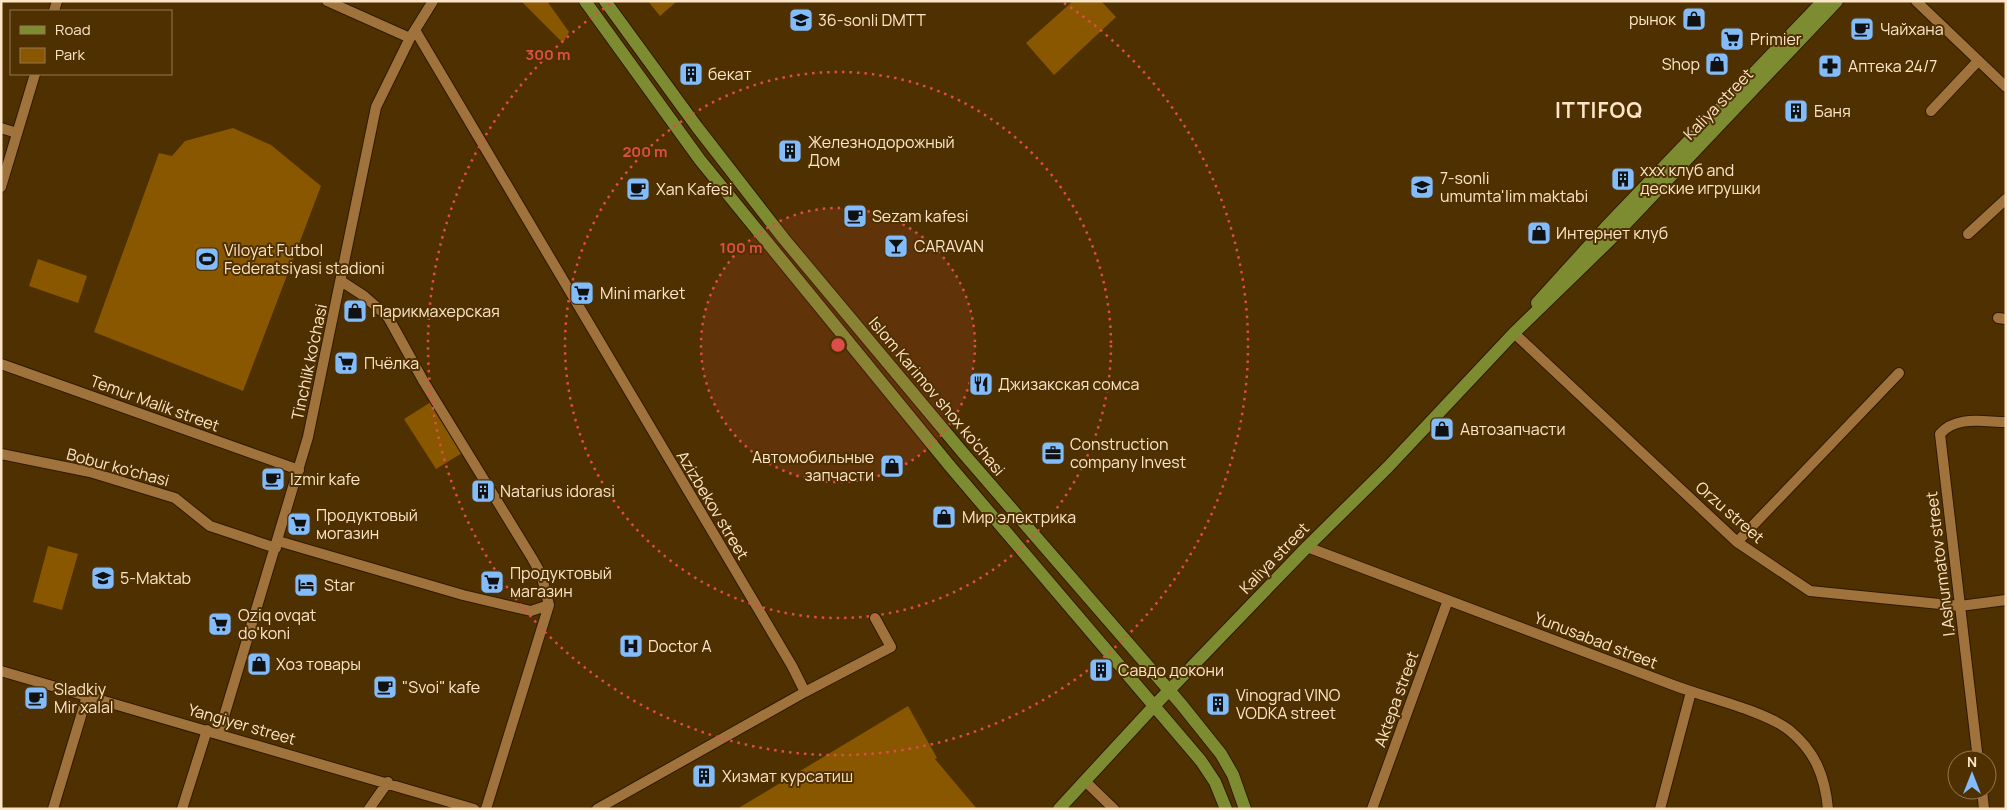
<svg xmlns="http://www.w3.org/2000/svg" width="2007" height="810" font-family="Manrope,sans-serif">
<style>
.green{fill:#885700}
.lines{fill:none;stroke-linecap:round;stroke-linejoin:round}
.minor-casing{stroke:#2f1a00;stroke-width:12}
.major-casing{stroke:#2f1a00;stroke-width:14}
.minor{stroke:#9f733b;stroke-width:10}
.major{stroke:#7d8c30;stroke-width:12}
.ring{fill:none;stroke:#de4e48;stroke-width:2.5;stroke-dasharray:2.5 5}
.labels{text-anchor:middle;stroke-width:4;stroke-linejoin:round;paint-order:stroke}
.poi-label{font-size:16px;fill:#fde5c8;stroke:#4f3000;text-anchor:start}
.street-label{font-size:16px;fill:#fde5c8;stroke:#4f3000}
.district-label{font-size:21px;font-weight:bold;letter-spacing:1px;fill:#fde5c8;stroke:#4f3000}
.centre{fill:#de4e48;stroke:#4f3000;stroke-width:2.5}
.ring-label{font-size:15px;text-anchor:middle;font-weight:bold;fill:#de4e48;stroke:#4f3000;stroke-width:4;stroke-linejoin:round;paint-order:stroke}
</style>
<rect width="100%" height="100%" fill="#4f3000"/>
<!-- green -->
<path class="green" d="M 521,1 L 547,1 L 569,32 L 563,43 Z
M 648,1 L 676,1 L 676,2 L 660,16 Z
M 1073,1 L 1101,1 L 1116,17 L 1054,75 L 1026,43 Z
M 233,128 L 271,145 L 321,186 L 243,391 L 94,332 L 159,153 L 172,156 L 185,141 Z
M 38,259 L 87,276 L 78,303 L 29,286 Z
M 431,402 L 462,453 L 436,469 L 404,419 Z
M 48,546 L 78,554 L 62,610 L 33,602 Z
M 908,706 L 937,758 L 935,759 L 977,809 L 737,809 Z"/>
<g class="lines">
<!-- minor casing -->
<g class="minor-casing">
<path id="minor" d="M 327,1 L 410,38
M 1916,1 L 2006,87
M 54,11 L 57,1
M 415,30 L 792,666 L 805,692 L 597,809
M 1931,111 L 1978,61
M 1,128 L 17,133
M 1,187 L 35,74
M 1968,234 L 2006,199
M 341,281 L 364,296 L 388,317 L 424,382 L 532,558 L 541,574 L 549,605
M 1998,318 L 2006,319
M 1514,333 L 1737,542 L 1810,591 L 1960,606 L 2006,600
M 1,364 L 299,470
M 1,454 L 90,472 L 175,498 L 210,526 L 276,548
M 278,541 L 463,595 L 531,611 L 549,605 L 486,809
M 1737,542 L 1899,373
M 1307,547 C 1429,593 1551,639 1673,685 C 1704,697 1765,711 1789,730 C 1815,751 1825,776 1828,809
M 1,671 L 474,809
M 805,692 L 891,647 L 875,618
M 219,733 L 308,437 L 376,107 L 410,38 L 433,1
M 1978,760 L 1940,434 C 1956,415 1984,422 2006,422
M 1085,781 L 1114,809
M 1982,790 L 1984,809
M 53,809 L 87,696
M 182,809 L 207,730
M 369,809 L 388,782
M 1372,809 L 1448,600
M 1660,809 L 1691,692"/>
</g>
<!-- major casing -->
<g class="major-casing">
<path id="major" d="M 585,1 L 700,160 L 949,465 L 1201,761 L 1215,782 L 1226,809
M 605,1 L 697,127 L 784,239 L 964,454 L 1181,704 L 1221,754 L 1233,775 L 1245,809
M 1537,303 L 1606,227 L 1823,1
M 1059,809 L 1155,705 L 1307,547 L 1388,467 L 1514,333 L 1614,236 L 1837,1"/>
</g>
<!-- minor -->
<use href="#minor" class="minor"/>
<!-- major -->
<use href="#major" class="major"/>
</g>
<!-- distance rings -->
<circle cx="838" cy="345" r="137" fill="#de4e48" fill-opacity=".12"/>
<g class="ring">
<circle cx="838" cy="345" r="137"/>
<circle cx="838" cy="345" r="273"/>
<path d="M1064 3A410 410 0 1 1 612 3"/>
</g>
<!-- icons -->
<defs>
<g id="shop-square" transform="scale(1.25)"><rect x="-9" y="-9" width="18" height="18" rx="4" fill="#83bcfb" stroke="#4f3000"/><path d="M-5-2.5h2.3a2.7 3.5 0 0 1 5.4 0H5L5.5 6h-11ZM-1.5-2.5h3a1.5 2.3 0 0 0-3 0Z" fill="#111"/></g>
<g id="school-square" transform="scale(1.25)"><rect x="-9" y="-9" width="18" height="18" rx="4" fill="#83bcfb" stroke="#4f3000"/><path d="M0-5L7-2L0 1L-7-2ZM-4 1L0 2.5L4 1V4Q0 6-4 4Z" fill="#111"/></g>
<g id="cafe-square" transform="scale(1.25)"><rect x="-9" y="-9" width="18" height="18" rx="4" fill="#83bcfb" stroke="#4f3000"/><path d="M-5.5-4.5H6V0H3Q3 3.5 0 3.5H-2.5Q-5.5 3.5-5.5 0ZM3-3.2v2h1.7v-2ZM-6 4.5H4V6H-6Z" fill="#111"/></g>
<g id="supermarket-square" transform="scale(1.25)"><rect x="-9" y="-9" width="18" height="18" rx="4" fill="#83bcfb" stroke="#4f3000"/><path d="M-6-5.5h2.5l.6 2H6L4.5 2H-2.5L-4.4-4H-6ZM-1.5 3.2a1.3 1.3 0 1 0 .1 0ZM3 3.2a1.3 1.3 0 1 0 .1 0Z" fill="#111"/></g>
<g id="pharmacy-square" transform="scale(1.25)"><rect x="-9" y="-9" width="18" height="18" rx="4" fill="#83bcfb" stroke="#4f3000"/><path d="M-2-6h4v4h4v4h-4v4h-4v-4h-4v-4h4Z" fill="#111"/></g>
<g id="building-square" transform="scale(1.25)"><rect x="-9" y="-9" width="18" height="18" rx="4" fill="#83bcfb" stroke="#4f3000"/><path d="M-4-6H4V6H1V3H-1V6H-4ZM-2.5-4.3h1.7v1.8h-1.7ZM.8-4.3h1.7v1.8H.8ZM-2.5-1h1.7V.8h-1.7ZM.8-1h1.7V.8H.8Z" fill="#111"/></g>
<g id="bar-square" transform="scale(1.25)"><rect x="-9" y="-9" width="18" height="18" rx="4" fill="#83bcfb" stroke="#4f3000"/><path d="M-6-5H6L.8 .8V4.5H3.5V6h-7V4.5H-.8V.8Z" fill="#111"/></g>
<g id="stadium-square" transform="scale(1.25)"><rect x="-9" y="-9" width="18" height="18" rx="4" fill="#83bcfb" stroke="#4f3000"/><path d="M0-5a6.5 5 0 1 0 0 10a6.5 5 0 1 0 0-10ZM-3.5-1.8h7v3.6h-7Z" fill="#111"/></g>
<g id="restaurant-square" transform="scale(1.25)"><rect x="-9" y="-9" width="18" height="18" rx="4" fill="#83bcfb" stroke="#4f3000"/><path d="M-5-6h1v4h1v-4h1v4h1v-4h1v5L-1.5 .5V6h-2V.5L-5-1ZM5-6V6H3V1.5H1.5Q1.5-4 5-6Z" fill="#111"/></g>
<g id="office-square" transform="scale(1.25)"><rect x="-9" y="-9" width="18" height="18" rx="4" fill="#83bcfb" stroke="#4f3000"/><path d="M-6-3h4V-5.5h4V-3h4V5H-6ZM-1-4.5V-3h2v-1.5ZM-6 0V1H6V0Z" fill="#111"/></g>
<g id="hotel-square" transform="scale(1.25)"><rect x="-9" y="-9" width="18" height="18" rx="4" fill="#83bcfb" stroke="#4f3000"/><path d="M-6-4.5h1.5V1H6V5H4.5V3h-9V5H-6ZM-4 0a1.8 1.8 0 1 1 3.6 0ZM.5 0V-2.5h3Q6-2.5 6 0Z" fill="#111"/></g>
<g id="hospital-square" transform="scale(1.25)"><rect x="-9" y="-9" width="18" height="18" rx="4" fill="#83bcfb" stroke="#4f3000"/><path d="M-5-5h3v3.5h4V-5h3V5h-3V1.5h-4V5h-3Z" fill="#111"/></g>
</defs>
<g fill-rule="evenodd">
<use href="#shop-square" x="1694" y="19"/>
<use href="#school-square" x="801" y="20"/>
<use href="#cafe-square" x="1862" y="29"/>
<use href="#supermarket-square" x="1732" y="39"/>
<use href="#shop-square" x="1717" y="64"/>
<use href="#pharmacy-square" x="1830" y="66"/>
<use href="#building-square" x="691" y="74"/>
<use href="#building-square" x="1796" y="111"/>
<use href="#building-square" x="790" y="151"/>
<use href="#building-square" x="1623" y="179"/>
<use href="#school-square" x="1422" y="187"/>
<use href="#cafe-square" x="638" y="189"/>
<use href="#cafe-square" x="855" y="216"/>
<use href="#shop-square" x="1539" y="233"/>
<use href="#bar-square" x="896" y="246"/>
<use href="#stadium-square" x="207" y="259"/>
<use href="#supermarket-square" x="582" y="293"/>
<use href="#shop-square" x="355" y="311"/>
<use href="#supermarket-square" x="346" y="363"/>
<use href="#restaurant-square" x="981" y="384"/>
<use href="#shop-square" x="1442" y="429"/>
<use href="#office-square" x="1053" y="453"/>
<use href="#shop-square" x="892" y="466"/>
<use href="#cafe-square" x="273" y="479"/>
<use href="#building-square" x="483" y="491"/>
<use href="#shop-square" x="944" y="517"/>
<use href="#supermarket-square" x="299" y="524"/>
<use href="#school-square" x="103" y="578"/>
<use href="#supermarket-square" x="492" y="582"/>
<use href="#hotel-square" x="306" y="585"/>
<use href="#supermarket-square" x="220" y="624"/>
<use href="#hospital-square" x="631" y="646"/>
<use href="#shop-square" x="259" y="664"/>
<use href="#building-square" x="1101" y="670"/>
<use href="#cafe-square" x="385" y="687"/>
<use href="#cafe-square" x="36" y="698"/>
<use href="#building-square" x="1218" y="704"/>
<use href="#building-square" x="704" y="776"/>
</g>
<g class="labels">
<!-- poi labels -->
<g class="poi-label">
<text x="1676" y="25" text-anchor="end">рынок</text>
<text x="818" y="26">36-sonli DMTT</text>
<text x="1880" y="35">Чайхана</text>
<text x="1750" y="45">Primier</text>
<text x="1700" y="70" text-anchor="end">Shop</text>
<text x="1848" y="72">Аптека 24/7</text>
<text x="708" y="80">бекат</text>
<text x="1814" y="117">Баня</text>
<text x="808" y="148">Железнодорожный<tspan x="808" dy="18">Дом</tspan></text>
<text x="1640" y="176">ххх клуб and<tspan x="1640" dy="18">деские игрушки</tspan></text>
<text x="1440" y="184">7-sonli<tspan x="1440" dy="18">umumta'lim maktabi</tspan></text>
<text x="656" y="195">Xan Kafesi</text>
<text x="872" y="222">Sezam kafesi</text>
<text x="1556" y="239">Интернет клуб</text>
<text x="914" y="252">CARAVAN</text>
<text x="224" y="256">Viloyat Futbol<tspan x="224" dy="18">Federatsiyasi stadioni</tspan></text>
<text x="600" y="299">Mini market</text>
<text x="372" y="317">Парикмахерская</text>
<text x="364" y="369">Пчёлка</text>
<text x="998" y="390">Джизакская сомса</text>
<text x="1460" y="435">Автозапчасти</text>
<text x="1070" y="450">Construction<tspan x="1070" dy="18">company Invest</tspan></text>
<text x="874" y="463" text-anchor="end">Автомобильные<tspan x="874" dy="18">запчасти</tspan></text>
<text x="290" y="485">Izmir kafe</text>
<text x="500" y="497">Natarius idorasi</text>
<text x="316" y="521">Продуктовый<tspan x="316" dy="18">могазин</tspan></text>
<text x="962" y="523">Мир электрика</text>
<text x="510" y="579">Продуктовый<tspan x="510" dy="18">магазин</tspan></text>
<text x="120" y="584">5-Maktab</text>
<text x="324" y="591">Star</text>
<text x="238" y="621">Oziq ovqat<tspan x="238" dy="18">do'koni</tspan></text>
<text x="648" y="652">Doctor A</text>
<text x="276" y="670">Хоз товары</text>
<text x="1118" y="676">Савдо докони</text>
<text x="402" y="693">"Svoi" kafe</text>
<text x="54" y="695">Sladkiy<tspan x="54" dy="18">Mir xalal</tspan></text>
<text x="1236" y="701">Vinograd VINO<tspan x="1236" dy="18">VODKA street</tspan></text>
<text x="722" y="782">Хизмат курсатиш</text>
</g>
<!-- street labels -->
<g class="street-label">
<text transform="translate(1718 104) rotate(-46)" y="6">Kaliya street</text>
<text transform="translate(309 362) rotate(-78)" y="6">Tinchlik ko'chasi</text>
<text transform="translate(937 396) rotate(50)" y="6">Islom Karimov shox ko'chasi</text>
<text transform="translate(155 403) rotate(20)" y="6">Temur Malik street</text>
<text transform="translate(118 467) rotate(15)" y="6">Bobur ko'chasi</text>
<text transform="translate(713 505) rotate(59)" y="6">Azizbekov street</text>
<text transform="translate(1730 512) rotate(41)" y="6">Orzu street</text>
<text transform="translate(1274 558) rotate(-46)" y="6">Kaliya street</text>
<text transform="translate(1940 564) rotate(-97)" y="6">I.Ashurmatov street</text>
<text transform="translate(1596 640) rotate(21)" y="6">Yunusabad street</text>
<text transform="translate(1396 699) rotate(-70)" y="6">Aktepa street</text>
<text transform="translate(242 724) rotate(16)" y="6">Yangiyer street</text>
</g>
<!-- district labels -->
<g class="district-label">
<text x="1599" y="118">ITTIFOQ</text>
</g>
</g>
<circle cx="838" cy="345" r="8" class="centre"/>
<g class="ring-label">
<text x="548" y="60">300 m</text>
<text x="645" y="157">200 m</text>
<text x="741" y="253">100 m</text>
</g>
<!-- border -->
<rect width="2007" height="810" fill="none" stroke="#fde5c8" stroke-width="5"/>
<!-- legend -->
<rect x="10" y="10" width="162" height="65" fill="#4f3000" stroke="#957850"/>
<rect x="20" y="26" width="25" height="8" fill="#7d8c30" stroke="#957850"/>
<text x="55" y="35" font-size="15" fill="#fde5c8">Road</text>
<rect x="20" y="48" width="25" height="15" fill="#885700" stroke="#957850"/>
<text x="55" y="60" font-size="15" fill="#fde5c8">Park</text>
<!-- north arrow -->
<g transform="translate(1972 775)"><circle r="24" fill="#4f3000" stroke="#957850"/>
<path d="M0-4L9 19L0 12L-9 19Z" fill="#83bcfb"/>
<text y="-8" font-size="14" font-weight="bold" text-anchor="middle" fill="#fde5c8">N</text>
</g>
</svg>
